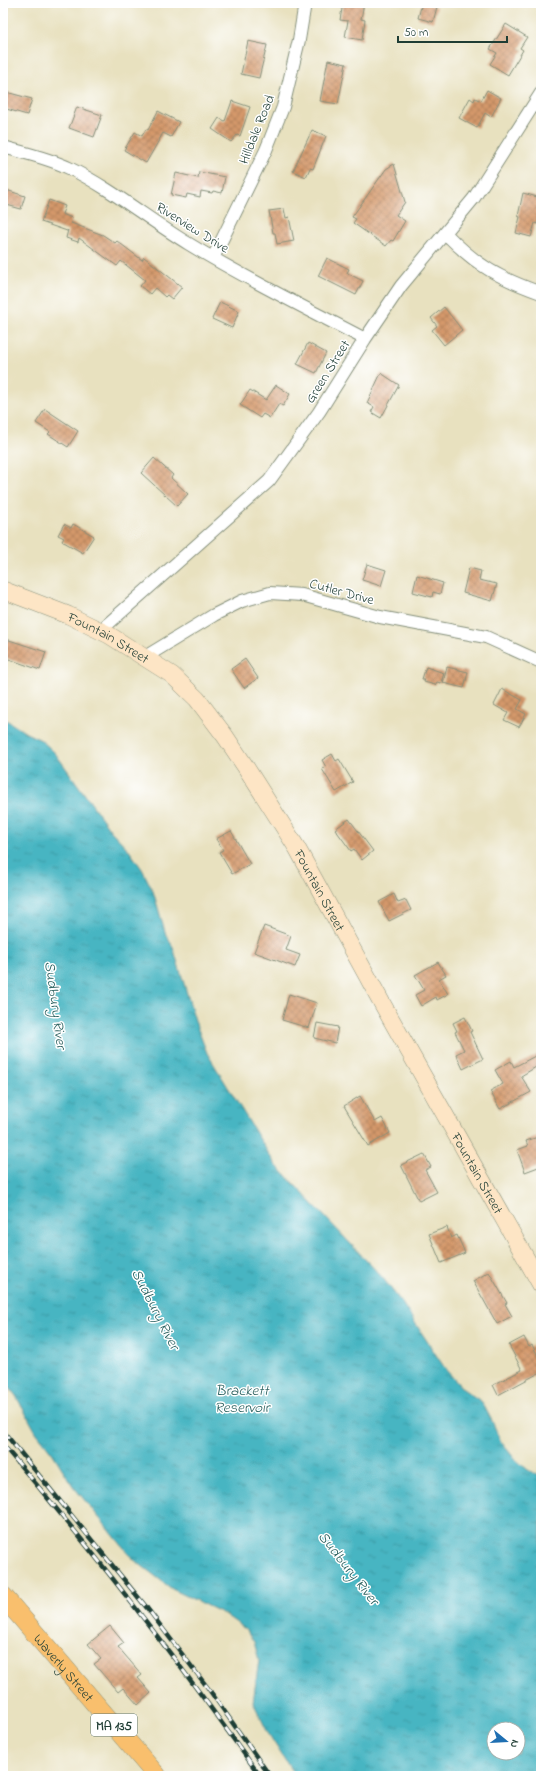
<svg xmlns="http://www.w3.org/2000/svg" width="544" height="1779" font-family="'Indie Flower',sans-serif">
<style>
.water{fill:url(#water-ripples);stroke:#33797b;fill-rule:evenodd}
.building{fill:url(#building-cross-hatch)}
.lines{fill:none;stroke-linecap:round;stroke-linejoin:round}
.street-casing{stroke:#848f7a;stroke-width:14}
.secondary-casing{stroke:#848f7a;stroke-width:18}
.primary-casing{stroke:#848f7a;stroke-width:20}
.street{stroke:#fff;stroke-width:12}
.secondary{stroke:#fde5c5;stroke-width:17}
.primary{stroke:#f9bf6d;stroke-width:19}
.rail-casing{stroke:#1f3d34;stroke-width:4.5}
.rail{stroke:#fff;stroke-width:3;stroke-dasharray:9;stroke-linecap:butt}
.labels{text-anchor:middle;stroke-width:3;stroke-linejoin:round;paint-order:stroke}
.shield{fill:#fff;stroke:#627771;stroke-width:1}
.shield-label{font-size:13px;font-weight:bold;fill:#1f3d34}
.street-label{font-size:14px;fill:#1f3d34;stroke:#fff}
.water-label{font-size:15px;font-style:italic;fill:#2b615f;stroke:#fff}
</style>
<defs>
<pattern id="water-ripples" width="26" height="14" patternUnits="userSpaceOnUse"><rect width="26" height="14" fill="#47b5c2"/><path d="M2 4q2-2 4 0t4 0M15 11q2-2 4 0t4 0" fill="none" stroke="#3b949e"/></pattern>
<pattern id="building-cross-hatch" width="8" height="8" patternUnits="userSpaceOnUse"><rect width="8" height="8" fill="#d4986a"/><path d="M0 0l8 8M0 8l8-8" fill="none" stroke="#ab7d58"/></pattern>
</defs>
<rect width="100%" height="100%" fill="#fff"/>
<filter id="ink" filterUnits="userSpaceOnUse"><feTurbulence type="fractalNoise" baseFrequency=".025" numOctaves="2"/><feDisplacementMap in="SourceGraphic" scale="8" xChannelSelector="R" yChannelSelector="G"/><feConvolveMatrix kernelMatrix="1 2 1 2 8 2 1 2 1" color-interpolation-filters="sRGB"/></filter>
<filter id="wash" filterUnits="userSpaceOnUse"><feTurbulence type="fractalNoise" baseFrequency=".012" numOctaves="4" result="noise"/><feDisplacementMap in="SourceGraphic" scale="16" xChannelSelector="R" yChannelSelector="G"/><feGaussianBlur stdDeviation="0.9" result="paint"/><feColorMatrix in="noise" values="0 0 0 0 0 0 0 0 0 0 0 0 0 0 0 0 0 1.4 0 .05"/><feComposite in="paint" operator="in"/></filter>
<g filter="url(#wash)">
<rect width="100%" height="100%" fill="#e8e1bf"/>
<!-- water -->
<path class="water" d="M 3,718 L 26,733 L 41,740 L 55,753 L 111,831 L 128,849 L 142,869 L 153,891 L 166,935 L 173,947 L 197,1027 L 207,1053 L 275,1164 L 382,1277 L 402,1303 L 446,1370 L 463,1389 L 482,1402 L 492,1421 L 501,1442 L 515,1459 L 528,1470 L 541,1477 L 541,1776 L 295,1776 L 268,1733 L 253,1702 L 259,1660 L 254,1642 L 244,1628 L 224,1614 L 172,1589 L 133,1559 L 73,1486 L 53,1454 L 36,1432 L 16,1396 L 3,1379 ZM 494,1729 L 518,1729 L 518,1753 L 494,1753 Z"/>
<g id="blocks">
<!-- building -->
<path class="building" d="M 343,3 L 364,3 L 361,19 L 365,20 L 362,40 L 345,37 L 348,21 L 340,20 Z
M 422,3 L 437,7 L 433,22 L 418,18 Z
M 506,24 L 527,37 L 520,48 L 523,50 L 508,75 L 490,64 L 497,53 L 490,49 Z
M 248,41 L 267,45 L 259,78 L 241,74 Z
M 328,60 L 346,64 L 338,104 L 320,101 Z
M 487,90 L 501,98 L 491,117 L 485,113 L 477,128 L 459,118 L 470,98 L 474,101 L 475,98 L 481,101 Z
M 6,92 L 32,99 L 27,115 L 3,108 Z
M 232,101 L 250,107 L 240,136 L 237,135 L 231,142 L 212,129 L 219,118 L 225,121 Z
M 77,107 L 102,115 L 94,137 L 69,128 Z
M 158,111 L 179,122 L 171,137 L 163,133 L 146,163 L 124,150 L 135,132 L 142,136 L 146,129 L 148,130 Z
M 312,130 L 326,136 L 313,169 L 310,168 L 306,177 L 293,171 Z
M 394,164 L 405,202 L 396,215 L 405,221 L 393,241 L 391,240 L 386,246 L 353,223 L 356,219 L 352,217 L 386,169 Z
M 199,172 L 225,177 L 222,193 L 213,191 L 212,193 L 201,191 L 200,197 L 187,194 L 186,198 L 171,195 L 176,173 L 198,178 Z
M 3,189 L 25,196 L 21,209 L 3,204 Z
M 523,193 L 541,198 L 541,207 L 537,224 L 535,223 L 531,237 L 516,233 L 520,217 L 518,216 Z
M 49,200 L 65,206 L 62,214 L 72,218 L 71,223 L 103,235 L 115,243 L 117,241 L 142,260 L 144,257 L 182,287 L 172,299 L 167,295 L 165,297 L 155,288 L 150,294 L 140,286 L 145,280 L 121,261 L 117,266 L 79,238 L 78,242 L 66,238 L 68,230 L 67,231 L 41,222 Z
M 284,209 L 286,218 L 289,217 L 294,241 L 277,244 L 275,233 L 273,233 L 269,211 Z
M 327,258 L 349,269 L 347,273 L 363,281 L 356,295 L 318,276 Z
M 220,302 L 239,311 L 232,328 L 212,319 Z
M 444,307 L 462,330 L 444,345 L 432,330 L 437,326 L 431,318 Z
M 308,343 L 326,353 L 316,373 L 297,364 Z
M 381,373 L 399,385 L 381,418 L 371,412 L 374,407 L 367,403 Z
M 276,385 L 290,394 L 283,406 L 279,404 L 270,418 L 263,414 L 260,418 L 240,405 L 250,390 L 266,400 Z
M 45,409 L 78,431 L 68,447 L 48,434 L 50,432 L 36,423 Z
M 154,458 L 173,475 L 171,478 L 188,494 L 177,506 L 141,473 Z
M 64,524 L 71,528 L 73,524 L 94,536 L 83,553 L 62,541 L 64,538 L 58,535 Z
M 367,564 L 386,570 L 381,586 L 362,580 Z
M 469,568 L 481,571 L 479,580 L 497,584 L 492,601 L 463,593 Z
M 417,575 L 443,583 L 440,594 L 433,592 L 432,597 L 413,592 Z
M 3,638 L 46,652 L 40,670 L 3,657 Z
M 245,659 L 258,678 L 244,688 L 231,669 Z
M 426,667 L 444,673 L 441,683 L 437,682 L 435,685 L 424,682 L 425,679 L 422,679 Z
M 447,667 L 468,672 L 464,688 L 443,683 Z
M 502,689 L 522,700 L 517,709 L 526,714 L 519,727 L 504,720 L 508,713 L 494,705 Z
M 332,754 L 336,761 L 339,759 L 353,782 L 336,792 L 322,769 L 326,767 L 322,760 Z
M 349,819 L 373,851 L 362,860 L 354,849 L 351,851 L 335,829 Z
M 231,831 L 250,864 L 232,874 L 219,852 L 223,850 L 216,839 Z
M 394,894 L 398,903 L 406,900 L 411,910 L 389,921 L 379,902 Z
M 264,926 L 291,936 L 286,950 L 300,955 L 295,967 L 254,952 Z
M 438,962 L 446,975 L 439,979 L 448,994 L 437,1000 L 436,997 L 421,1006 L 415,995 L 424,990 L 415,975 Z
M 289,994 L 317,1003 L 309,1028 L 282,1020 Z
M 465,1017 L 472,1031 L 470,1032 L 483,1059 L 463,1069 L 456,1054 L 464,1050 L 455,1032 L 457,1031 L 453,1023 Z
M 317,1023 L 338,1027 L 335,1043 L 314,1038 Z
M 539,1054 L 541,1057 L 541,1064 L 521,1076 L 531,1092 L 500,1109 L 490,1091 L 503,1084 L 495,1070 L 511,1061 L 514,1067 Z
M 360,1096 L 375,1122 L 382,1118 L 390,1133 L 368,1146 L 344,1106 Z
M 541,1136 L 541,1166 L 525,1172 L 517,1150 L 528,1146 L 526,1141 Z
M 424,1154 L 431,1167 L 425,1170 L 437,1192 L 419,1201 L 401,1165 Z
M 447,1227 L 451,1238 L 457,1235 L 465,1253 L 441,1263 L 429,1234 Z
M 489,1272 L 507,1303 L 505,1304 L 512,1316 L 497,1324 L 473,1281 Z
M 524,1337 L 529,1347 L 532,1345 L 541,1361 L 541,1372 L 498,1395 L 493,1385 L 522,1370 L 509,1345 Z
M 110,1626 L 124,1643 L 118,1647 L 142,1675 L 138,1678 L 151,1693 L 138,1705 L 123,1688 L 118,1692 L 94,1664 L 101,1659 L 88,1644 Z"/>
</g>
</g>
<g filter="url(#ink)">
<use href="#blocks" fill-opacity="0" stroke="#848f7a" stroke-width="1"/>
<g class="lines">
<!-- street casing -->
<g class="street-casing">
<path id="street" d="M 3,147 C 25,153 48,158 69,168 C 112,189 149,220 189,244 C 246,279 306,308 365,339
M 446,234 C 477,266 499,278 541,293
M 213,258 L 266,150 L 283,107 L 299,40 L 305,3
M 100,631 L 269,481 L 319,412 L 365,339 L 401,286 L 474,198 L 541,93
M 145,657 L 214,615 L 242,601 L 270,593 L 302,595 L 380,617 L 486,637 L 541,662"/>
</g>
<!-- secondary casing -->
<g class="secondary-casing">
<g id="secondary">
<path id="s1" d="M 3,590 L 68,615 L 109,635 L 172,675 L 197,699 L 225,736 L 245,766 L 297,848 L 383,1005 L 541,1285"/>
</g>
</g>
<!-- primary casing -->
<g class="primary-casing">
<g id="primary">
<path id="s2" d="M 3,1596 L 157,1776"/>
</g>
</g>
<!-- street -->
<use href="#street" class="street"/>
<!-- secondary -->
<use href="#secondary" class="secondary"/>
<!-- primary -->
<use href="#primary" class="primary"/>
<!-- rail casing -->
<g class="rail-casing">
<path id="rail" d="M 3,1431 L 147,1608 L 208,1688 L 270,1776
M 3,1445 C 94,1551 179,1662 260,1776"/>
</g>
<!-- rail -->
<use href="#rail" class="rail"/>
</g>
</g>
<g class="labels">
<!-- shield labels -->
<rect class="shield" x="91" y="1714" width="46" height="22" rx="3"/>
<g class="shield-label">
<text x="114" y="1730">MA 135</text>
</g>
<!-- street labels -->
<g class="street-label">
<text transform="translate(256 129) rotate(-68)" y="5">Hilldale Road</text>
<text transform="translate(193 227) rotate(32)" y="5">Riverview Drive</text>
<text transform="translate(327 371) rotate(-58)" y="5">Green Street</text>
<text transform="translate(342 591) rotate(15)" y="5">Cutler Drive</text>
<text dy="5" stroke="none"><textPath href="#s1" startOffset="116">Fountain Street</textPath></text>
<text dy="5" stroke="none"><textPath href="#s1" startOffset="452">Fountain Street</textPath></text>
<text dy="5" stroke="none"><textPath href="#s1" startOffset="776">Fountain Street</textPath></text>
<text dy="5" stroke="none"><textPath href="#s2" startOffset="94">Waverly Street</textPath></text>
</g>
<!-- water labels -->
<g class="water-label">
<text transform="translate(56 1005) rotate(82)" y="5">Sudbury River</text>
<text transform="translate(156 1309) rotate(63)" y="5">Sudbury River</text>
<text x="242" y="1395">Brackett<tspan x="242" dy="17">Reservoir</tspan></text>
<text transform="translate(349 1568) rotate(52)" y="5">Sudbury River</text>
</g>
</g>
<!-- margin -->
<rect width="544" height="1779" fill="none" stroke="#fff" stroke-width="16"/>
<!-- north arrow -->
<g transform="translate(506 1741) rotate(108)"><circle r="19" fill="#ffffff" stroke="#a5b1ae"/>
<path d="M0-3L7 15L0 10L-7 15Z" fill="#1f6fb2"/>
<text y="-6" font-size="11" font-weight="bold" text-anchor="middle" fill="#1f3d34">N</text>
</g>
<!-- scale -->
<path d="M398 36v6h109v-6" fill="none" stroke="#1f3d34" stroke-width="2"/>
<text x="404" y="36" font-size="12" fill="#1f3d34" stroke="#ffffff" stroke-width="3" paint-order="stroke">50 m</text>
</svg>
